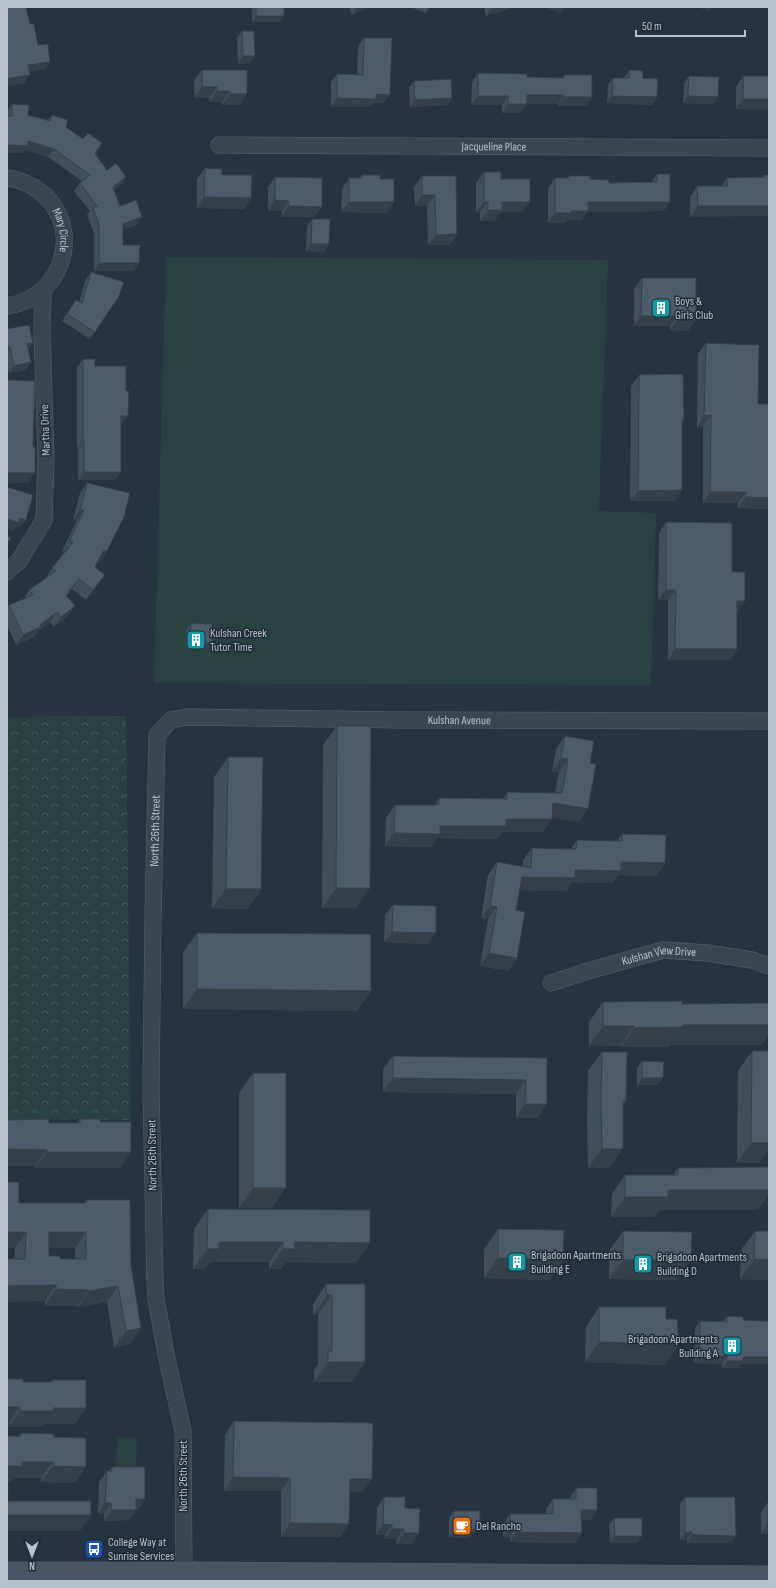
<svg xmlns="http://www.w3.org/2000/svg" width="776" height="1588" font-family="'Sofia Sans Condensed',sans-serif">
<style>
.grass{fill:#284242}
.forest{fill:url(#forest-crowns)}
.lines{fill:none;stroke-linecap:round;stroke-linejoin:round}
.street-casing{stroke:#58646e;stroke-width:17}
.secondary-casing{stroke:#58646e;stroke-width:23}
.street{stroke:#3a4651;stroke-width:16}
.secondary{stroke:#485564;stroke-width:22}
.wall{fill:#414f5b;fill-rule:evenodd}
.shaded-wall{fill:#35404a}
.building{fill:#4c5c6a;stroke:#35404a;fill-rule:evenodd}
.labels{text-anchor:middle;stroke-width:3;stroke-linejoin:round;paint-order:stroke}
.street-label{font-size:12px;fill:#b7c1cb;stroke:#1f2b37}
.poi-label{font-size:12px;fill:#b7c1cb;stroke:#1f2b37;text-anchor:start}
</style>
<defs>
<pattern id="forest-crowns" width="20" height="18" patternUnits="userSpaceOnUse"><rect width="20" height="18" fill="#284242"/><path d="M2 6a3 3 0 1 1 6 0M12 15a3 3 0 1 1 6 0" fill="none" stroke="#455c5c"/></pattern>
</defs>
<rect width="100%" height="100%" fill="#263442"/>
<!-- grass -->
<path class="grass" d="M 166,257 L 608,260 L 599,511 L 656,513 L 651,685 L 154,683 Z
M 117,1437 L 137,1437 L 136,1470 L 116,1469 Z"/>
<!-- forest -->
<path class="forest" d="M 126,716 L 131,1120 L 7,1119 L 7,717 Z"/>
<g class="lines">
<!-- street casing -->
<g class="street-casing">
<g id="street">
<path id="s1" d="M 219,145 L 769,148"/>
<path id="s2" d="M 7,178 C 16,179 22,181 30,185 C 86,215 70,297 7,306"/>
<path d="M 7,572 L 19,561 L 44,520 L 46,460 L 42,331 L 43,291"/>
<path id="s3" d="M 551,983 L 588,971 L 663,950 L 708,953 L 752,960 L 769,966"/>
<path id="s4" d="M 184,1573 L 183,1431 L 167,1359 L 156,1299 L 155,1282 L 151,1089 L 153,918 L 157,735 L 171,720 L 186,717 L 403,720 L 769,721"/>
</g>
</g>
<!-- secondary casing -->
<g class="secondary-casing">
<path id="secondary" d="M 7,1573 L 184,1573 L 769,1577"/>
</g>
<!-- street -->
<use href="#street" class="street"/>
<!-- secondary -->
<use href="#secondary" class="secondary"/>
</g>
<!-- wall -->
<path class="wall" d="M 252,7 L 284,7 L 284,16 L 280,22 L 252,22 Z
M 349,7 L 369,7 L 352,15 Z
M 411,7 L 430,7 L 425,13 Z
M 484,7 L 512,7 L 511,8 L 486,16 Z
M 242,31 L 250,63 L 238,64 L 237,38 Z
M 364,38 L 384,103 L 373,103 L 370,107 L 331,107 L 331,82 L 337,74 L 357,74 L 358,46 Z
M 202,70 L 247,70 L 240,105 L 222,105 L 222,102 L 209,102 L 209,98 L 194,98 L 194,80 Z
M 629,70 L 652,105 L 607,103 L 608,85 L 613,78 L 624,78 Z
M 478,73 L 527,77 L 562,78 L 564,75 L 592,97 L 586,106 L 558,106 L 558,104 L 527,104 L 520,113 L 502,113 L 502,105 L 471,105 L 472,82 Z
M 689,76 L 713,104 L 683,103 L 684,83 Z
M 743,76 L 769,76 L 736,109 L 736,87 Z
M 414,81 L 447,105 L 410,107 L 409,88 Z
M 12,104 L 28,115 L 48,120 L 52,115 L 66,127 L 95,154 L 107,170 L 121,185 L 114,190 L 120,206 L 137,225 L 123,229 L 123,245 L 134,271 L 94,271 L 94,233 L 87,215 L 90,211 L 74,191 L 80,183 L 82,181 L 48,157 L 25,150 L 22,153 L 7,153 L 7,112 Z
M 205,168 L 222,175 L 251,198 L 244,209 L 197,208 L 197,179 Z
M 484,172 L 501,179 L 523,212 L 501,212 L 494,221 L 480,221 L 480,212 L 476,212 L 476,183 Z
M 657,174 L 664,211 L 587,212 L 581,220 L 567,220 L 565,223 L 548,223 L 548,188 L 555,178 L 567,178 L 569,176 L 609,183 L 651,182 Z
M 362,175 L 380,179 L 387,213 L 341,212 L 342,189 L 349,178 L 359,178 Z
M 764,175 L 769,175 L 690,217 L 690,197 L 697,186 L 721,186 L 727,178 L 762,177 Z
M 422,176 L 456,176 L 457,234 L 450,245 L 428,245 L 427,205 L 415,206 L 414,187 Z
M 275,177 L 322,207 L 314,217 L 281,217 L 282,211 L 268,211 L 268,187 Z
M 312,219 L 324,252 L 306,251 L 307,226 Z
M 91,272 L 118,299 L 113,306 L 112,306 L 90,339 L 62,321 L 76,300 L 79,302 L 86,279 Z
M 642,278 L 696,278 L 688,331 L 670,330 L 670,326 L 634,326 L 634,289 Z
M 7,329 L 28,349 L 26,370 L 9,373 L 7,363 Z
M 706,343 L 769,509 L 738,508 L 738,503 L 703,503 L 703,426 L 697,427 L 698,354 Z
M 83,359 L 95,366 L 122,424 L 121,424 L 115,480 L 78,480 L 78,448 L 77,448 L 77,367 Z
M 639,375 L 682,422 L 675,501 L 630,501 L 631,386 Z
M 87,483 L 107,551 L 100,561 L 99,560 L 95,567 L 105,575 L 86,600 L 72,589 L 67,596 L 68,616 L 54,627 L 50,622 L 38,631 L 34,637 L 16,645 L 7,625 L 7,609 L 9,605 L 24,599 L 29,590 L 46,578 L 52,568 L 65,552 L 62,551 L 77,520 L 73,520 L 80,493 Z
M 666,522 L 732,572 L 738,611 L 737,611 L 737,649 L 730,660 L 668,660 L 668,600 L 658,600 L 659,533 Z
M 191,623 L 212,643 L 207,650 L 185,650 L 186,631 Z
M 337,726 L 356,908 L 322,908 L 323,745 Z
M 565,736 L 579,822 L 552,817 L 552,819 L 543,832 L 502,832 L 497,839 L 437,838 L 431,847 L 385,846 L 386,818 L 395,805 L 435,805 L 439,798 L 503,799 L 507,792 L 555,793 L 559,772 L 552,771 L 556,749 Z
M 228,757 L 261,889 L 247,909 L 212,908 L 214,777 Z
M 622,834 L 657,876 L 618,875 L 612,883 L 572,882 L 566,891 L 520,890 L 516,910 L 517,958 L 508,971 L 480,966 L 488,919 L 481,918 L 488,875 L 497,862 L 523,867 L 523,860 L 532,848 L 571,849 L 577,840 L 617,841 Z
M 393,905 L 428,944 L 384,942 L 385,915 Z
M 197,933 L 371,991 L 357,1011 L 183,1009 L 183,952 Z
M 603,1002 L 682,1004 L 762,1045 L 670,1045 L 669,1047 L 621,1047 L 620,1046 L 589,1045 L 589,1022 Z
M 752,1051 L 769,1051 L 769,1148 L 759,1163 L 737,1163 L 738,1071 Z
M 602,1052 L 626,1101 L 623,1105 L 623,1149 L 609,1168 L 588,1168 L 587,1121 L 588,1071 Z
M 393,1056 L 547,1058 L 547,1104 L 537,1118 L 516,1118 L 516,1094 L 383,1092 L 383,1069 Z
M 642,1061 L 658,1085 L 637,1085 L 637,1068 Z
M 253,1073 L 272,1208 L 239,1208 L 239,1093 Z
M 80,1119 L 100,1122 L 131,1152 L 120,1168 L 35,1168 L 35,1166 L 7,1166 L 7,1120 L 49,1123 L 76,1123 Z
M 678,1168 L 758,1210 L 660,1210 L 654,1217 L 611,1217 L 612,1194 L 625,1175 L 673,1175 Z
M 86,1200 L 131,1265 L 141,1328 L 130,1344 L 114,1347 L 107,1302 L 78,1307 L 77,1306 L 45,1306 L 45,1301 L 14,1259 L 15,1248 L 7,1248 L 19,1203 L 84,1203 ZM 49,1248 L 75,1248 L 75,1259 L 60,1259 L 49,1256 Z
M 208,1209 L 356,1263 L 286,1262 L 281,1269 L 269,1269 L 269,1262 L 210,1262 L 205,1269 L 193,1269 L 194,1229 Z
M 498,1229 L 550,1280 L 484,1278 L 484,1249 Z
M 623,1231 L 677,1280 L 609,1279 L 609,1251 Z
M 755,1231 L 769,1231 L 769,1280 L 740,1279 L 741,1250 Z
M 326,1284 L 365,1362 L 352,1382 L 314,1382 L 314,1370 L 318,1365 L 318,1315 L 313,1315 L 313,1304 Z
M 599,1307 L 666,1319 L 665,1365 L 585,1362 L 586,1327 Z
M 727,1316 L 741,1364 L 738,1368 L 722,1368 L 722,1364 L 694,1363 L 695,1328 L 700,1321 L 723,1321 Z
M 52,1380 L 75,1424 L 44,1424 L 42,1427 L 9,1427 L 9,1423 L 23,1382 L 50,1382 Z
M 234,1421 L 363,1492 L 350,1492 L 340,1537 L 281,1537 L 281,1491 L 224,1491 L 225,1435 Z
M 21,1433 L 54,1437 L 86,1467 L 75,1483 L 41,1482 L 41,1478 L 14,1478 L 11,1482 L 8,1482 L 8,1501 L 80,1531 L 7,1531 L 7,1436 L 19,1436 Z
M 112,1467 L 138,1510 L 136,1510 L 129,1520 L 104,1521 L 104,1514 L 98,1514 L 99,1482 L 107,1471 L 109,1471 Z
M 576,1488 L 597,1510 L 590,1520 L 581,1520 L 582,1533 L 575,1543 L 510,1542 L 510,1537 L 503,1537 L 503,1524 L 510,1514 L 546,1514 L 546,1509 L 553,1499 L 570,1499 L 570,1498 Z
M 384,1497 L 405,1508 L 419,1533 L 412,1544 L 396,1544 L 397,1539 L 385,1539 L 385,1535 L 376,1535 L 377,1508 Z
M 685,1497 L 731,1543 L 687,1543 L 687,1539 L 680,1540 L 680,1504 Z
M 768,1502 L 769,1502 L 769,1534 L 761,1534 L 761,1512 Z
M 454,1511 L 480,1526 L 475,1533 L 473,1533 L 470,1538 L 449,1538 L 449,1518 Z
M 614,1518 L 637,1543 L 610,1543 L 609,1525 Z"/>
<!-- shaded-wall -->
<path class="shaded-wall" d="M 359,7 L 369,7 L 352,15 L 357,8 Z
M 496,7 L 512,7 L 511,8 L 486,16 L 491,9 Z
M 543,7 L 566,7 L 561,13 Z
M 697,7 L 712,7 L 709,11 Z
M 256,16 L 284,16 L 280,22 L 252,22 Z
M 243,56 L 255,56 L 250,63 L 238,64 Z
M 50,62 L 45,69 L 23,73 L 28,65 Z
M 30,75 L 25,83 L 7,86 L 7,79 Z
M 202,87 L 217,87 L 209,98 L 194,98 Z
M 217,91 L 230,91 L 222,102 L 209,102 Z
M 230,94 L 247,94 L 240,105 L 222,105 Z
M 376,94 L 390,95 L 384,103 L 373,103 L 370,107 L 331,107 L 337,98 Z
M 527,95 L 564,95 L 558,104 L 520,104 Z
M 478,96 L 508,96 L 502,105 L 471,105 Z
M 612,96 L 657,97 L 652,105 L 607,103 Z
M 688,96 L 718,97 L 713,104 L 683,103 Z
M 564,97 L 592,97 L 586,106 L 558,106 Z
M 452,98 L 447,105 L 410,107 L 415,100 Z
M 743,99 L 769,99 L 769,110 L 736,109 Z
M 508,104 L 527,104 L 520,113 L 502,113 Z
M 28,141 L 54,149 L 48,157 L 25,150 L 22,153 L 7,153 L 7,145 Z
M 126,177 L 121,185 L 108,195 L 113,187 Z
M 422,195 L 435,195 L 427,205 L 415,206 Z
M 204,197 L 251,198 L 244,209 L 197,208 Z
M 275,200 L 289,201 L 282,211 L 268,211 Z
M 349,202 L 394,202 L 387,213 L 341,212 Z
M 484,202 L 488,202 L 480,212 L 476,212 Z
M 502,202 L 530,202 L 523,212 L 501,212 L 494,221 L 480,221 L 488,210 Z
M 588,202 L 670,202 L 664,211 L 587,212 L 581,220 L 567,220 L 565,223 L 548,223 L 555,213 L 571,211 Z
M 289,206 L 322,207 L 314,217 L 281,217 Z
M 698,206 L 769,206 L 769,216 L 690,217 Z
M 142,217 L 137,225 L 118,231 L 123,224 Z
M 457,234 L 450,245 L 428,245 L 436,235 Z
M 311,244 L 329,244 L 324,252 L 306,251 Z
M 99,263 L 139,263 L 134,271 L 94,271 Z
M 117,299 L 118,299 L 113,306 L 112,306 Z
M 641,316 L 678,316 L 670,326 L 634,326 Z
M 678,320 L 696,320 L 688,331 L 670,330 Z
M 33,343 L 28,350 L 27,344 Z
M 7,347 L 10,347 L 7,352 Z
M 31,362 L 26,370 L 9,373 L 14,366 Z
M 711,415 L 703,426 L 697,427 L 704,416 Z
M 121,416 L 128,416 L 122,424 L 115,424 Z
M 83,440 L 84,440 L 78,448 L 77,448 Z
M 84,472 L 121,472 L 115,480 L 78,480 Z
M 7,473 L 35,473 L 28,483 L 7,483 Z
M 682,490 L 675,501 L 630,501 L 638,491 Z
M 710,492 L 746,492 L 738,503 L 703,503 Z
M 746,497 L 769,498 L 769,509 L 738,508 Z
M 80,510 L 84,510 L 77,520 L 73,520 Z
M 20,518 L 26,520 L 20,528 L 16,527 L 13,531 L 7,529 L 7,519 Z
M 104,550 L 107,551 L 100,561 L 97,560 Z
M 105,575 L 98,585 L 86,600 L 93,590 Z
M 79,579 L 72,589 L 59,605 L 66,595 Z
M 666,590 L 676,590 L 668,600 L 658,600 Z
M 737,601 L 745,601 L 738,611 L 730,611 Z
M 75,606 L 68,616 L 54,627 L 61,617 Z
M 57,612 L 50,622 L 38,631 L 34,637 L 16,645 L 23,635 L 40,625 Z
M 190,643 L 212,643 L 207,650 L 185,650 Z
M 675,649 L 737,649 L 730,660 L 668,660 Z
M 561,758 L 568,759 L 559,772 L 552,771 Z
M 553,803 L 588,809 L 579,822 L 544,816 Z
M 507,819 L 552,819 L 543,832 L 502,832 L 497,839 L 437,838 L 431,847 L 385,846 L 394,833 L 440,826 Z
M 621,862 L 665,863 L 657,876 L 618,875 L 612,883 L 572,882 L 566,891 L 513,890 L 522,877 L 575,870 Z
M 336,888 L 370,888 L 356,908 L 322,908 Z
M 226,889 L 261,889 L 247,909 L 212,908 Z
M 490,906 L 497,907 L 488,919 L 481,918 Z
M 392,932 L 436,933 L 428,944 L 384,942 Z
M 489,953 L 517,958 L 508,971 L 480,966 Z
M 197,989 L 371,991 L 357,1011 L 183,1009 Z
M 683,1025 L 769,1025 L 769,1035 L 762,1045 L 670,1045 L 669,1047 L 621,1047 L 634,1028 Z
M 603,1026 L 634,1026 L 620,1046 L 589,1045 Z
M 393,1078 L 526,1080 L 516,1094 L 383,1092 Z
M 642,1078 L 663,1078 L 658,1085 L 637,1085 Z
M 525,1104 L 547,1104 L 537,1118 L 516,1118 Z
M 751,1143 L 769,1143 L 769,1148 L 759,1163 L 737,1163 Z
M 7,1149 L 47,1150 L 35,1166 L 7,1166 Z
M 602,1149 L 623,1149 L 609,1168 L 588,1168 Z
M 47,1152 L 131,1152 L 120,1168 L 35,1168 Z
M 253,1188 L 286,1188 L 272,1208 L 239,1208 Z
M 668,1190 L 769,1190 L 769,1195 L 758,1210 L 660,1210 L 654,1217 L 611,1217 L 625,1197 Z
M 7,1232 L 26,1232 L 15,1248 L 7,1248 Z
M 49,1232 L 86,1232 L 75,1248 L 38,1248 Z
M 219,1242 L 283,1242 L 269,1262 L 210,1262 L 205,1269 L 193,1269 L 207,1249 Z
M 295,1242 L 370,1243 L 356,1263 L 286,1262 L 281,1269 L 269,1269 L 283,1249 Z
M 498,1258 L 563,1260 L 550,1280 L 484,1278 Z
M 754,1259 L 769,1260 L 769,1280 L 740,1279 Z
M 623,1260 L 691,1260 L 677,1280 L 609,1279 Z
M 56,1285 L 45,1301 L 7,1302 L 7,1286 Z
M 118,1286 L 107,1302 L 78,1307 L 89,1291 Z
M 56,1289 L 89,1290 L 77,1306 L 45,1306 Z
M 327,1295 L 332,1295 L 318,1315 L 313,1315 Z
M 141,1328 L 130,1344 L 114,1347 L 126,1331 Z
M 599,1342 L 679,1345 L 665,1365 L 585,1362 Z
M 700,1356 L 727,1356 L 722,1364 L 694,1363 Z
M 743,1357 L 769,1357 L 769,1364 L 741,1364 L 738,1368 L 722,1368 L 727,1361 Z
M 328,1362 L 365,1362 L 352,1382 L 314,1382 Z
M 7,1407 L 20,1407 L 9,1423 L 7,1423 Z
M 53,1408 L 86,1408 L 75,1424 L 44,1424 L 42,1427 L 9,1427 L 20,1411 Z
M 22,1462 L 53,1462 L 41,1478 L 14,1478 L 11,1482 L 7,1482 L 8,1466 Z
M 53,1466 L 86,1467 L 75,1483 L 41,1482 Z
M 233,1477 L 290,1478 L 281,1491 L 224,1491 Z
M 350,1479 L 372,1479 L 363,1492 L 341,1492 Z
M 136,1499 L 145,1499 L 138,1510 L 128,1510 Z
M 105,1503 L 111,1503 L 104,1514 L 98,1514 Z
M 112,1510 L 136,1510 L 129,1520 L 104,1521 Z
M 581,1510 L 597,1510 L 590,1520 L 575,1520 Z
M 7,1515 L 91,1515 L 80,1531 L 7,1531 Z
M 290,1523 L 349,1524 L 340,1537 L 281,1537 Z
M 768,1523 L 769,1523 L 769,1534 L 761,1534 Z
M 383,1524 L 392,1525 L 385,1535 L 376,1535 Z
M 475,1526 L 480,1526 L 475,1533 L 473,1533 L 470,1538 L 449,1538 L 454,1530 Z
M 510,1527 L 516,1527 L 510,1537 L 503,1537 Z
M 392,1529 L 404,1529 L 397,1539 L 385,1539 Z
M 516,1532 L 582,1533 L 575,1543 L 510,1542 Z
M 692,1532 L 687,1539 L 680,1540 L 685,1533 Z
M 404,1533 L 419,1533 L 412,1544 L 396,1544 Z
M 692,1535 L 736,1536 L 731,1543 L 687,1543 Z
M 615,1536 L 642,1536 L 637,1543 L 610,1543 Z"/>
<!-- building -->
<path class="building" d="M 7,7 L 26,7 L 30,24 L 34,24 L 38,45 L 48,44 L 50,62 L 28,65 L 30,75 L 7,79 Z
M 256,7 L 284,7 L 284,16 L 256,16 Z
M 242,31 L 254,31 L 255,56 L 243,56 Z
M 364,38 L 392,38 L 390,95 L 376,94 L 376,99 L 337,98 L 337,74 L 363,75 Z
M 202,70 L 247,70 L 247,94 L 230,94 L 230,91 L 217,91 L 217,87 L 202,87 Z
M 629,70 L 643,71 L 643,78 L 658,79 L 657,97 L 612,96 L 613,78 L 629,78 Z
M 478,73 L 527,74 L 527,77 L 564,78 L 564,75 L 592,75 L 592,97 L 564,97 L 564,95 L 527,95 L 527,104 L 508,104 L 508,96 L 478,96 Z
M 689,76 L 719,77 L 718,97 L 688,96 Z
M 743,76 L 769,76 L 769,99 L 743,99 Z
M 451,79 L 452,98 L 415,100 L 414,81 Z
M 12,104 L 29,105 L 28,115 L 50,121 L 52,115 L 68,120 L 66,127 L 83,139 L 88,133 L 102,143 L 95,154 L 107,170 L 116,163 L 126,177 L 113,187 L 120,206 L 136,200 L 142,217 L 123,224 L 123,245 L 140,245 L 139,263 L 99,263 L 99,225 L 93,208 L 97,206 L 80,183 L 90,175 L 54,149 L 28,141 L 28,146 L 7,145 L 7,116 L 12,116 Z
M 205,168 L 222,169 L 222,175 L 252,175 L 251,198 L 204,197 Z
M 484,172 L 501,172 L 501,179 L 530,179 L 530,202 L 502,202 L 502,210 L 488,210 L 488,202 L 484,202 Z
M 657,174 L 670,174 L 670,202 L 588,202 L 588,211 L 571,211 L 571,213 L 555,213 L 555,178 L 569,178 L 569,176 L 590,176 L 590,179 L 609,180 L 609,183 L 657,182 Z
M 362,175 L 380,175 L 380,179 L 394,179 L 394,202 L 349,202 L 349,178 L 362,178 Z
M 764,175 L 769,175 L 769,206 L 698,206 L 697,186 L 727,186 L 727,178 L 764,177 Z
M 422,176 L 456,176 L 457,234 L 436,235 L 435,195 L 422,195 Z
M 275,177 L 322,178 L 322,207 L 289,206 L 289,201 L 275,200 Z
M 312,219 L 330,219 L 329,244 L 311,244 Z
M 91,272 L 124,282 L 118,299 L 117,299 L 95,332 L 67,314 L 76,300 L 82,303 Z
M 642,278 L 696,278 L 696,320 L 678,320 L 678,316 L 641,316 Z
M 29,325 L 33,343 L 27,344 L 31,362 L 14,366 L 10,347 L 7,347 L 7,329 Z
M 706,343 L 759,345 L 758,404 L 769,404 L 769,498 L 746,497 L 746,492 L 710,492 L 711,415 L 704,416 Z
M 83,359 L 95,359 L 95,366 L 126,366 L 126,391 L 129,391 L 128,416 L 121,416 L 121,472 L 84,472 L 84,440 L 83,440 Z
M 683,374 L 684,418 L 682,422 L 682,490 L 638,491 L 639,375 Z
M 7,380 L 35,381 L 33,447 L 35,447 L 35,473 L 7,473 Z
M 87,483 L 130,493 L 124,517 L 107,551 L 104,550 L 95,567 L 105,575 L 93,590 L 79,579 L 66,595 L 75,606 L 61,617 L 57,612 L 40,625 L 41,627 L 23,635 L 9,605 L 33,595 L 29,590 L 56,571 L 52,568 L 73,542 L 70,540 L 84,510 L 80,510 Z
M 7,487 L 33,495 L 26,520 L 20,518 L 19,523 L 7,519 Z
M 666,522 L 732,523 L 732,572 L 745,572 L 745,601 L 737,601 L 737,649 L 675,649 L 676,590 L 666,590 Z
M 7,535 L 11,539 L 7,542 Z
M 191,623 L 212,624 L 212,643 L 190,643 Z
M 337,726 L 371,726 L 370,888 L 336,888 Z
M 565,736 L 594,741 L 590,763 L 596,764 L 588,809 L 553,803 L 552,819 L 507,819 L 506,826 L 440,826 L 440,834 L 394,833 L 395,805 L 439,805 L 439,798 L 507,799 L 507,792 L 562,793 L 568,759 L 561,758 Z
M 228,757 L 263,757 L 261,889 L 226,889 Z
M 622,834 L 666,835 L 665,863 L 621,862 L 621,871 L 575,870 L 575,878 L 522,877 L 516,910 L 525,912 L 517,958 L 489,953 L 497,907 L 490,906 L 497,862 L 531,868 L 532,848 L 576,849 L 577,840 L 622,841 Z
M 393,905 L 436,906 L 436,933 L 392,932 Z
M 197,933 L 371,934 L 371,991 L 197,989 Z
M 682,1001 L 682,1004 L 769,1003 L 769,1025 L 683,1025 L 683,1027 L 634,1028 L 634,1026 L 603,1026 L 603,1002 Z
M 752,1051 L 769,1051 L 769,1143 L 751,1143 Z
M 602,1052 L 627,1052 L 626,1101 L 623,1101 L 623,1149 L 602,1149 L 601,1101 Z
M 393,1056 L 547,1058 L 547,1104 L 525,1104 L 526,1080 L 393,1078 Z
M 642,1061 L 664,1062 L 663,1078 L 642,1078 Z
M 253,1073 L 286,1073 L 286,1188 L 253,1188 Z
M 49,1119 L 49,1123 L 80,1123 L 80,1119 L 100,1119 L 100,1122 L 131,1122 L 131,1152 L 47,1152 L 47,1150 L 7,1149 L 7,1120 Z
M 769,1167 L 769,1190 L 668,1190 L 668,1197 L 625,1197 L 625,1175 L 678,1175 L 678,1168 Z
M 7,1182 L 19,1182 L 19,1203 L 86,1203 L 86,1200 L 130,1200 L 131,1265 L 141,1328 L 126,1331 L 118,1286 L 89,1291 L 89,1290 L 56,1289 L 56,1285 L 7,1286 L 7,1259 L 25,1259 L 26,1232 L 7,1232 ZM 49,1232 L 86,1232 L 86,1259 L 60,1259 L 60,1256 L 49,1256 Z
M 208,1209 L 370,1210 L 370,1243 L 295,1242 L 295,1249 L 283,1249 L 283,1242 L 219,1242 L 219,1249 L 207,1249 Z
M 498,1229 L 564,1230 L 563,1260 L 498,1258 Z
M 623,1231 L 692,1232 L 691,1260 L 623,1260 Z
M 755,1231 L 769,1231 L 769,1260 L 754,1259 Z
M 326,1284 L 365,1284 L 365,1362 L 328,1362 L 328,1351 L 332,1351 L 332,1295 L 327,1295 Z
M 599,1307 L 666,1307 L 666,1319 L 677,1319 L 679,1345 L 599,1342 Z
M 727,1316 L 743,1317 L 743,1320 L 769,1321 L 769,1357 L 743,1357 L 743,1361 L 727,1361 L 727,1356 L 700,1356 L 700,1321 L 727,1322 Z
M 7,1379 L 23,1379 L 23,1382 L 52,1382 L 52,1380 L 86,1380 L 86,1408 L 53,1408 L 54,1411 L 20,1411 L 20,1407 L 7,1407 Z
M 234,1421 L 373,1423 L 372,1479 L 350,1479 L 349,1524 L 290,1523 L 290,1478 L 233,1477 Z
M 21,1433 L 54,1434 L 54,1437 L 86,1438 L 86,1467 L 53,1466 L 53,1462 L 22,1462 L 22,1466 L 8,1466 L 8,1501 L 91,1501 L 91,1515 L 7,1515 L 7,1436 L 21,1436 Z
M 112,1467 L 145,1467 L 145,1499 L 136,1499 L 136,1510 L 112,1510 L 111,1503 L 105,1503 L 107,1471 L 112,1471 Z
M 576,1488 L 597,1488 L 597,1510 L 581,1510 L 582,1533 L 516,1532 L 516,1527 L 510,1527 L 510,1514 L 553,1514 L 553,1499 L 576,1499 Z
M 384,1497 L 405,1497 L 405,1508 L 420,1509 L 419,1533 L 404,1533 L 404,1529 L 392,1529 L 392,1525 L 383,1524 Z
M 685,1497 L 735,1497 L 736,1536 L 692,1535 L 692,1532 L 685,1533 Z
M 768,1502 L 769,1502 L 769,1523 L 768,1523 Z
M 454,1511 L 480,1511 L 480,1526 L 475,1526 L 475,1530 L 454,1530 Z
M 614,1518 L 642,1518 L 642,1536 L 615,1536 Z"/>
<!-- icons -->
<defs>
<g id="building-square" transform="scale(1)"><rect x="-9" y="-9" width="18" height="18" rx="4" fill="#0f9aa8" stroke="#1f2b37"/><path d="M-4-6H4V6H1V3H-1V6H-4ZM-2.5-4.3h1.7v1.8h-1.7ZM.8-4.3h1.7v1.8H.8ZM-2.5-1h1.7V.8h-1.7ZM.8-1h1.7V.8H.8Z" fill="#fff"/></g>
<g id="cafe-square" transform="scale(1)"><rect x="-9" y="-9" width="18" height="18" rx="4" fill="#e8710a" stroke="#1f2b37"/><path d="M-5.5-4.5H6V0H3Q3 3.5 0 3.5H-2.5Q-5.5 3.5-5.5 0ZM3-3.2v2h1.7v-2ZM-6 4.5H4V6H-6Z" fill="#fff"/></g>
<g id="bus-square" transform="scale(1)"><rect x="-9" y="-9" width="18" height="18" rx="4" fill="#1a4fb4" stroke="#1f2b37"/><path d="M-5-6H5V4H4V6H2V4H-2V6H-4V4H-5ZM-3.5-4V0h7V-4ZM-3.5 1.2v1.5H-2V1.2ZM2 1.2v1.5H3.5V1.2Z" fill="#fff"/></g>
</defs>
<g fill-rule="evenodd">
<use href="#building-square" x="661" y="308"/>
<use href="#building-square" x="196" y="640"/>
<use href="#building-square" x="517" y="1262"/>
<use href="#building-square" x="643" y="1264"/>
<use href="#building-square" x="732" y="1346"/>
<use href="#cafe-square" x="462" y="1526"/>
<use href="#bus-square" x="94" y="1549"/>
</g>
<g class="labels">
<!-- street labels -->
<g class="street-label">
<text dy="4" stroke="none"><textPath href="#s1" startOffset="275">Jacqueline Place</textPath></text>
<text dy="4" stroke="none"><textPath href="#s2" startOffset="82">Mary Circle</textPath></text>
<text transform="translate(45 430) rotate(-92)" y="4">Martha Drive</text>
<text dy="4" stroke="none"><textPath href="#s4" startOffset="1150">Kulshan Avenue</textPath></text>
<text dy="4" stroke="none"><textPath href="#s4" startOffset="745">North 26th Street</textPath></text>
<text dy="4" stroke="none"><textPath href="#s3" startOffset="112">Kulshan View Drive</textPath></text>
<text transform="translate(152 1155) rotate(-91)" y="4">North 26th Street</text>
<text transform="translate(183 1476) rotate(-90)" y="4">North 26th Street</text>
</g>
<!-- poi labels -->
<g class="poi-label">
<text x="675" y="305">Boys &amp;<tspan x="675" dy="14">Girls Club</tspan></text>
<text x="210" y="637">Kulshan Creek<tspan x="210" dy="14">Tutor Time</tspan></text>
<text x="531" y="1259">Brigadoon Apartments<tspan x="531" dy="14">Building E</tspan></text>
<text x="657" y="1261">Brigadoon Apartments<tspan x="657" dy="14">Building D</tspan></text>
<text x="718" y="1343" text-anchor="end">Brigadoon Apartments<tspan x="718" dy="14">Building A</tspan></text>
<text x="476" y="1530">Del Rancho</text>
<text x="108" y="1546">College Way at<tspan x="108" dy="14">Sunrise Services</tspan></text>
</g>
</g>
<!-- border -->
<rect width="776" height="1588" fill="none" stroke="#b7c1cb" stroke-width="16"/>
<!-- north arrow -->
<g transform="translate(32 1556) rotate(180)" stroke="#1f2b37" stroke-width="3" paint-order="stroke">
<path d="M0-3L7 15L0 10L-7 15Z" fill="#b7c1cb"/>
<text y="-6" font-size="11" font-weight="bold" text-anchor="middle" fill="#b7c1cb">N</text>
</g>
<!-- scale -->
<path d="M636 30v6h109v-6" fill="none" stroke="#b7c1cb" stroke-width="2"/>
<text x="642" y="30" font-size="12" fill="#b7c1cb" stroke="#1f2b37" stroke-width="3" paint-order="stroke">50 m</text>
</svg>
